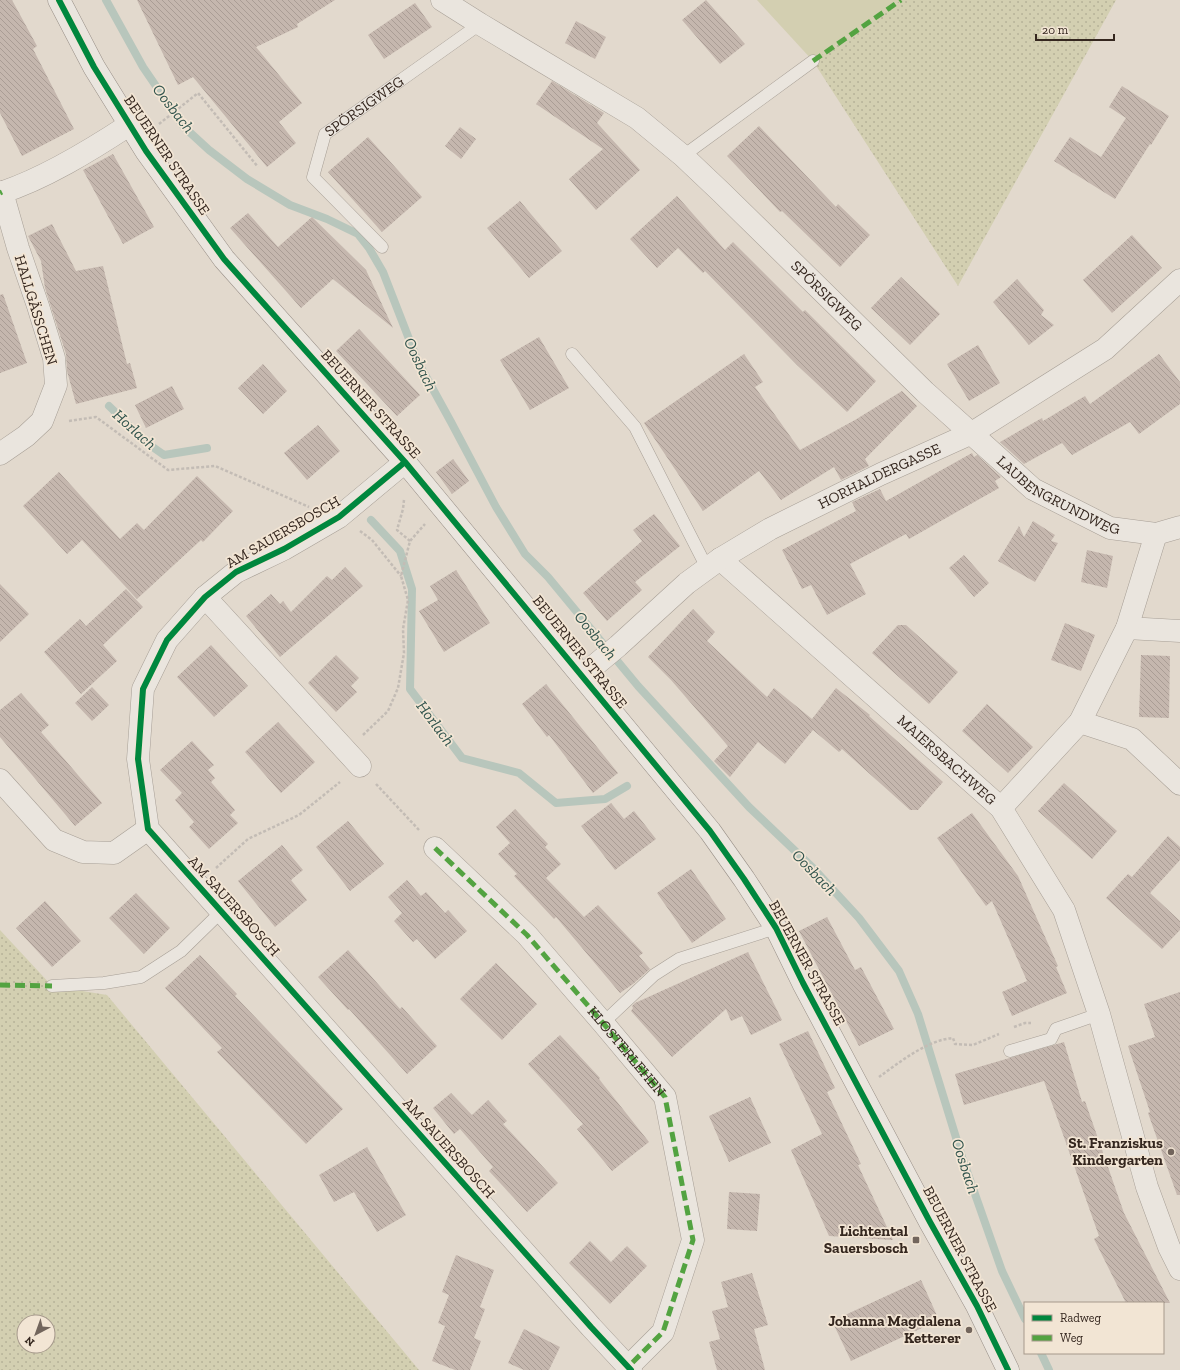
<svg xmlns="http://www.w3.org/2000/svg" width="1180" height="1370" font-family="'Zilla Slab',serif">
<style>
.grass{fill:#d3cfb1}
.park{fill:url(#park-dots);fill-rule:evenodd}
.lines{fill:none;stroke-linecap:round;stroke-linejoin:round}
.stream{stroke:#b8c6bc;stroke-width:8}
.building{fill:url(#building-back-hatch)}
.service-casing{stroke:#a79f96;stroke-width:13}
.minor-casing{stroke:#a79f96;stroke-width:23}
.secondary-casing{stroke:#978e86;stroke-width:23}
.path{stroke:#c3bcb5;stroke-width:2.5;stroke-dasharray:3 2;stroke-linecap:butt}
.service{stroke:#eae5de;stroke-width:12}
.minor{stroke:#eae5de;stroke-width:22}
.secondary{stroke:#eae5de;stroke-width:22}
.quiet{stroke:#53a341;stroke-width:5;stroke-dasharray:10 5;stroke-linecap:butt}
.cycleway-casing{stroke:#f2e5d4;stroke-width:8}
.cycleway{stroke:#00873e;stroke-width:6}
.poi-dot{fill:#72655c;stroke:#f2e5d4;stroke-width:1.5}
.labels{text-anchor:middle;stroke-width:3.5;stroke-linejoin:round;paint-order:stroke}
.street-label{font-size:15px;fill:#35271f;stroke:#f2e5d4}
.poi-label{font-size:15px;font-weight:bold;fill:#35271f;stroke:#f2e5d4;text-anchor:end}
.water-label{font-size:16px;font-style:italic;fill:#30534c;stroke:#f2e5d4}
</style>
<defs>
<pattern id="park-dots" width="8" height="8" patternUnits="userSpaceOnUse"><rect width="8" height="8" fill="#d3cfb1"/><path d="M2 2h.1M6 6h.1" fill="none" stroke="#b6b298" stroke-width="1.8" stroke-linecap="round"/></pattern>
<pattern id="building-back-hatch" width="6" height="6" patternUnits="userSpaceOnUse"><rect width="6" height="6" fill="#c5b7ae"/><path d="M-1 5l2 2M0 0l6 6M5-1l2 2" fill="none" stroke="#aa9d95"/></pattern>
</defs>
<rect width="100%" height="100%" fill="#e2d9cd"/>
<!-- grass -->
<path class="grass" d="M 757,0 L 901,0 L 813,61 Z"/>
<!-- park -->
<path class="park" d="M 901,0 L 1116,0 L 958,286 L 813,61 Z
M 0,930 L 52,986 L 107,995 L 419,1370 L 0,1370 ZM 24,1322 L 48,1322 L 48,1346 L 24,1346 Z"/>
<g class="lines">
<!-- stream -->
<path class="stream" d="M 106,0 L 143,67 L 184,127 L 209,150 L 247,179 L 290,205 L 327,219 L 358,234 L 369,248 L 383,272 L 418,362 L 451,422 L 496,507 L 525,554 L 548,577 L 638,686 L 749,807 L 813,868 L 859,918 L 899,971 L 918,1014 L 962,1157 L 1002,1271 L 1025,1319
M 109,406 L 147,443 L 164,455 L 207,448
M 371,520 L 400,551 L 412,589 L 410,689 L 462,758 L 519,773 L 556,803 L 605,799 L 627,786
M 1041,1353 L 1049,1370"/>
</g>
<!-- building -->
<path class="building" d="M 0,0 L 12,0 L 37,46 L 33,49 L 74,129 L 22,156 L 0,113 Z
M 137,0 L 335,0 L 297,24 L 298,27 L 256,47 L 302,103 L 279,122 L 296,143 L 267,167 L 193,77 L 178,85 Z
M 706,0 L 745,44 L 720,64 L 682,20 Z
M 415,3 L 432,27 L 384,59 L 368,35 Z
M 576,21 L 606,37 L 595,59 L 565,43 Z
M 552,81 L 604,113 L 597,123 L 640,170 L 596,210 L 569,179 L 603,149 L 536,104 Z
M 1122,86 L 1169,116 L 1151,145 L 1150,144 L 1115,199 L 1054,161 L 1070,137 L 1101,157 L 1126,118 L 1109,107 Z
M 759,126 L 836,207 L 838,204 L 870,235 L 840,267 L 782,211 L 780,212 L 727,156 Z
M 460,127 L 476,139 L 461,159 L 445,146 Z
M 368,137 L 422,197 L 382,232 L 328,172 Z
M 113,154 L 154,227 L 123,244 L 83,170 Z
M 677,196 L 725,250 L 733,242 L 803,312 L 805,310 L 876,381 L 847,412 L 797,365 L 705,271 L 703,273 L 678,248 L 657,268 L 630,239 Z
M 520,201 L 562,251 L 529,278 L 487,228 Z
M 248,213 L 278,247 L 312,217 L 366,270 L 393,328 L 333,279 L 301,308 L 230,228 Z
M 52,224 L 76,271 L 103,266 L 127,364 L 130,363 L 137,388 L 76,404 L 67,371 L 66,354 L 45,288 L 41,261 L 28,236 Z
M 1132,235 L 1162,268 L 1112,313 L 1083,280 Z
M 901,277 L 940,314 L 910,345 L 871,308 Z
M 1017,279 L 1044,310 L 1041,315 L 1054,325 L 1029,345 L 993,302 Z
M 3,294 L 27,363 L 0,373 L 0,295 Z
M 359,329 L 420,395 L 397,416 L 336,351 Z
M 539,337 L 569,388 L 530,410 L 500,360 Z
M 978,345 L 1000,383 L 969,401 L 947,364 Z
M 744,354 L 763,382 L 755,387 L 800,450 L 855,420 L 902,391 L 917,406 L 865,459 L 869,466 L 841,480 L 834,467 L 781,500 L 759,471 L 703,511 L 644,423 Z
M 1159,354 L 1180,382 L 1180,404 L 1139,434 L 1130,422 L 1072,455 L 1062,443 L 1024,464 L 1000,442 L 1042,418 L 1043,421 L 1085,396 L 1090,404 Z
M 263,364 L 287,391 L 263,414 L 238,388 Z
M 172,386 L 184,409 L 146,428 L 135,405 Z
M 318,425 L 340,451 L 307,480 L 284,453 Z
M 972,453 L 974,457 L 977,455 L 1001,477 L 995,481 L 999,488 L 909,539 L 906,534 L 850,564 L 866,594 L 827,615 L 811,585 L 802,589 L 782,550 L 856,511 L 852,502 L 880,489 L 886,501 Z
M 453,459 L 469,481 L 452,494 L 436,472 Z
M 59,472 L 120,539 L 137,523 L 144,530 L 197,476 L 233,511 L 203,542 L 201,540 L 137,599 L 82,540 L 67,554 L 23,506 Z
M 654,514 L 680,546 L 635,582 L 642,590 L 607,621 L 583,593 L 642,541 L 633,530 Z
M 1033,521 L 1055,535 L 1051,541 L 1058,543 L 1035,582 L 998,561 L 1019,526 L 1024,537 Z
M 1087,550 L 1113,556 L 1107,588 L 1081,582 Z
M 964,555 L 989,583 L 974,597 L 949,568 Z
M 345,567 L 363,586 L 280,657 L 246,616 L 271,594 L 280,604 L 283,601 L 291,612 L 327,576 L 332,580 Z
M 456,570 L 490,623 L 444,652 L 419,611 L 438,600 L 430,586 Z
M 0,584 L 29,614 L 0,642 Z
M 126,589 L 143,607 L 103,645 L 117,661 L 81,694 L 44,652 L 80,619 L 86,626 Z
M 693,609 L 715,632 L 707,641 L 767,697 L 774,688 L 812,719 L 836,688 L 870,715 L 869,716 L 943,782 L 918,810 L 910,810 L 842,749 L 839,752 L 813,730 L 785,764 L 758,742 L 730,777 L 714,761 L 728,746 L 671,680 L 648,657 Z
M 1065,623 L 1095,635 L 1081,671 L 1051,660 Z
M 898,625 L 906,625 L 958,672 L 929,704 L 872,653 Z
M 211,645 L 248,686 L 214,717 L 177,677 Z
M 336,655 L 359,678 L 351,686 L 357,692 L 336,712 L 308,683 Z
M 1141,655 L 1170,656 L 1169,718 L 1139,717 Z
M 546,684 L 618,773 L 593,793 L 549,735 L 547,737 L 522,704 Z
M 92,687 L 109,705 L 92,721 L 75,703 Z
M 21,693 L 49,725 L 41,732 L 102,803 L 75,826 L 0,737 L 0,710 Z
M 987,704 L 1033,747 L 1008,773 L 962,731 Z
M 278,722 L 315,762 L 281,793 L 245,752 Z
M 192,741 L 214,765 L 208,770 L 215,778 L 211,782 L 235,810 L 230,815 L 238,823 L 209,849 L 189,827 L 194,822 L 175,800 L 182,793 L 160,770 Z
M 1064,783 L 1117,831 L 1092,859 L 1038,811 Z
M 611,803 L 624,819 L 634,811 L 656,839 L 615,870 L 581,826 Z
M 515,809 L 548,844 L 545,847 L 561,864 L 546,878 L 584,917 L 598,905 L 643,953 L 639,956 L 650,969 L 633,984 L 620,993 L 556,917 L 554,919 L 514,876 L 517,874 L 498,854 L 510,843 L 496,827 Z
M 972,813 L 1018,876 L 1058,966 L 1056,967 L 1067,993 L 1012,1016 L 1002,992 L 1027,981 L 992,901 L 986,906 L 937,838 Z
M 348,821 L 384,864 L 350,891 L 316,847 Z
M 1168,836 L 1180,847 L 1180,860 L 1150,893 L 1180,921 L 1180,930 L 1162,949 L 1106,898 L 1128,874 L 1132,877 Z
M 282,845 L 303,870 L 291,880 L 307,900 L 275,927 L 238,881 Z
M 691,869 L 726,919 L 692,943 L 657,893 Z
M 407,880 L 421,896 L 426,892 L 445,913 L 448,910 L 467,931 L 435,959 L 417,939 L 413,942 L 394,921 L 402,913 L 388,897 Z
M 136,893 L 170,928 L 144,954 L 109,918 Z
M 45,901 L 81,941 L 52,967 L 16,928 Z
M 827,917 L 855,970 L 861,967 L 894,1029 L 859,1046 L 799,931 Z
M 348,950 L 400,1009 L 402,1007 L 437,1046 L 407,1074 L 349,1009 L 348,1010 L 318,977 Z
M 748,952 L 782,1020 L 751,1035 L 742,1016 L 731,1021 L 726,1009 L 672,1057 L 631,1011 L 633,1008 L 632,1006 L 635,1003 Z
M 200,955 L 237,994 L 235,996 L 343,1109 L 306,1144 L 217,1052 L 222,1048 L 165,988 Z
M 496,963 L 537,1004 L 502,1040 L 460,999 Z
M 1180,992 L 1180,1195 L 1177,1195 L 1148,1113 L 1150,1112 L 1128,1046 L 1155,1037 L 1144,1004 Z
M 808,1031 L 835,1088 L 827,1092 L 861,1164 L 858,1165 L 893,1240 L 829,1236 L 791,1150 L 822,1134 L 779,1044 Z
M 560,1035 L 600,1078 L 599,1079 L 649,1142 L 612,1171 L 577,1129 L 583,1124 L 528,1064 Z
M 1064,1042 L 1082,1102 L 1085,1101 L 1124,1213 L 1170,1303 L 1126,1303 L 1094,1239 L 1099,1236 L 1044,1081 L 964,1105 L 955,1074 Z
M 451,1093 L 472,1115 L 488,1100 L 507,1121 L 503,1124 L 558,1183 L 527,1212 L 489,1171 L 493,1167 L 460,1129 L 454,1134 L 433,1108 Z
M 750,1097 L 771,1143 L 729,1162 L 709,1116 Z
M 367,1147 L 406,1215 L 377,1232 L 354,1192 L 334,1202 L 319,1175 Z
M 729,1192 L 760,1194 L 757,1231 L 727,1229 Z
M 590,1241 L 611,1262 L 627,1246 L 647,1266 L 610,1304 L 569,1263 Z
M 456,1255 L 494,1270 L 480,1307 L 485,1309 L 474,1338 L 481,1341 L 470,1370 L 455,1370 L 432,1361 L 445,1326 L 438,1323 L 449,1295 L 442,1292 Z
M 752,1273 L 768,1325 L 754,1329 L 765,1370 L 717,1370 L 709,1342 L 720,1339 L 712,1311 L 728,1307 L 721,1282 Z
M 921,1280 L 939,1320 L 851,1361 L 832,1321 Z
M 524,1329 L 560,1347 L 549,1370 L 524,1370 L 508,1363 Z"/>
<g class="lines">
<!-- service casing -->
<g class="service-casing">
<g id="service">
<path d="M 683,156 L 813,61"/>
<path id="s1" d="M 382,247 L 313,177 L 325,134 L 480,24"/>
<path d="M 572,354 L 635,427 L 707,568"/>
<path d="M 52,986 L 104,983 L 141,977 L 181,951 L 222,911"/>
<path d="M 603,1023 L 654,975 L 679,959 L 776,928"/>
<path d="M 1010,1051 L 1051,1039 L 1056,1029 L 1099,1014"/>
</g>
</g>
<!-- minor casing -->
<g class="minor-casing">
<g id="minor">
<path id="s2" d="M 442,0 L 480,24 L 637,118 L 683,156 L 721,192 L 925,392 L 1033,489 L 1110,528 L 1156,534 L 1180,527"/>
<path d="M 0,193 C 44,179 91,150 129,125"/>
<path d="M 0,454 L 26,436 L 42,421 L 56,385 L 54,358 L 38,306 L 18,248 L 2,192"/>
<path d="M 405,462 L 339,517 L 284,549 L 236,572 L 205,597 L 167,640 L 143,689 L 138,759 L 148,829 L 591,1327 L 631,1370"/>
<path id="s3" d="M 720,559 L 1001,808 L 1064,910 L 1099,1014 L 1147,1187 L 1169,1247 L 1180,1269"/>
<path d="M 205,597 L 360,766"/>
<path d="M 1127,628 L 1180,631"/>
<path id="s4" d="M 582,676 L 618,646 L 687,583 L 720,559 L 770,529 L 881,474 L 972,433 L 1105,349 L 1180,280"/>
<path d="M 1080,722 L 1132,739 L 1180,784"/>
<path d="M 0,780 L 54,840 L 83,852 L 114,853 L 148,829"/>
<path d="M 1001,808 L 1080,722 L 1127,628 L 1156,534"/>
<path id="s5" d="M 435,848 L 527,935 L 603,1023 L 665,1097 L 693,1240 L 663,1332 L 628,1367"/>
</g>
</g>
<!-- secondary casing -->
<g class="secondary-casing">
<path id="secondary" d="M 59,0 L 94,67 L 146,151 L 224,259 L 405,462 L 710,831 L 744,879 L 776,928 L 803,983 L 930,1222 L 977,1306 L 1008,1370"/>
</g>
<!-- path -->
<path class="path" d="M 159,124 L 198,93 L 258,167
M 69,421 L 96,417 L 168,470 L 215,466 L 309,507
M 404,500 L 403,509 L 397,530 L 410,541
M 360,531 L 372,540 L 401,576
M 363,735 L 388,711 L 398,688 L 404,653 L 403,629 L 408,600 L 401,576 L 410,541 L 425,524
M 376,784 L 419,830
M 216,868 L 248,839 L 299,815 L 340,782
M 1014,1027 L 1025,1023 L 1031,1023
M 879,1077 C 900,1062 927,1040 953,1038 L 955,1044 L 973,1045 L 999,1034"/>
<!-- service -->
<use href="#service" class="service"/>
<!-- minor -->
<use href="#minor" class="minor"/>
<!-- secondary -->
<use href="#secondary" class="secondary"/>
<!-- quiet -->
<path class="quiet" d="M 813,61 L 901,0
M 0,193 L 2,192
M 435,848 L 527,935 L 603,1023 L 665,1097 L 693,1240 L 663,1332 L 628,1367
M 0,985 L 52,986"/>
<!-- cycleway casing -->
<g class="cycleway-casing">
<path id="cycleway" d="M 59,0 L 94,67 L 146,151 L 224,259 L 405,462 L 710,831 L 744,879 L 776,928 L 803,983 L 930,1222 L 977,1306 L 1008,1370
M 405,462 L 339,517 L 284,549 L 236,572 L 205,597 L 167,640 L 143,689 L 138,759 L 148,829 L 591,1327 L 631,1370"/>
</g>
<!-- cycleway -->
<use href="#cycleway" class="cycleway"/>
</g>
<!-- markers -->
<g class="poi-dot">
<circle cx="1171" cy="1152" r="4"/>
<rect x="912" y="1236" width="8" height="8" rx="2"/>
<circle cx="969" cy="1330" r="4"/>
</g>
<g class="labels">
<!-- street labels -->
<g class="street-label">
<text dy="5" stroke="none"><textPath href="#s1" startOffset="191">SPÖRSIGWEG</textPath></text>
<text transform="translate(167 155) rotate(56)" y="5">BEUERNER STRASSE</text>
<text dy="5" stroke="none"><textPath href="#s2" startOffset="488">SPÖRSIGWEG</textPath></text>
<text transform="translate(36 310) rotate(73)" y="5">HALLGÄSSCHEN</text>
<text transform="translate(371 404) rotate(48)" y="5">BEUERNER STRASSE</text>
<text dy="5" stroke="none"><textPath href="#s4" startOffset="361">HORHALDERGASSE</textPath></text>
<text dy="5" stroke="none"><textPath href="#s2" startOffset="796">LAUBENGRUNDWEG</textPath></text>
<text transform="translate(283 532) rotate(-30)" y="5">AM SAUERSBOSCH</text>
<text transform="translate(580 652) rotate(51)" y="5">BEUERNER STRASSE</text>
<text dy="5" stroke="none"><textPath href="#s3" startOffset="303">MAIERSBACHWEG</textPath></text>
<text transform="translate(234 906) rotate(48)" y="5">AM SAUERSBOSCH</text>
<text transform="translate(807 963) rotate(61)" y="5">BEUERNER STRASSE</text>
<text dy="5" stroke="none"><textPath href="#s5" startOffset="280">KLOSTERLEHEN</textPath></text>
<text transform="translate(449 1148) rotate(48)" y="5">AM SAUERSBOSCH</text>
<text transform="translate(960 1249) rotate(62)" y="5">BEUERNER STRASSE</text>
</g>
<!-- poi labels -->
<g class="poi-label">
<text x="1163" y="1148">St. Franziskus<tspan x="1163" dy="17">Kindergarten</tspan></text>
<text x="908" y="1236">Lichtental<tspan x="908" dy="17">Sauersbosch</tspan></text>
<text x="961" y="1326">Johanna Magdalena<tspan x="961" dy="17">Ketterer</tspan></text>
</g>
<!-- water labels -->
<g class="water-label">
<text transform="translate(174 108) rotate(52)" y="6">Oosbach</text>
<text transform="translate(421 364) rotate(65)" y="6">Oosbach</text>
<text transform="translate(135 429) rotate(42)" y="6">Horlach</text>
<text transform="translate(596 635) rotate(51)" y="6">Oosbach</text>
<text transform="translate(436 723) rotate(53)" y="6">Horlach</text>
<text transform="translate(815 872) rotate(46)" y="6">Oosbach</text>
<text transform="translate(966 1166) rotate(72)" y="6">Oosbach</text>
</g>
</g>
<!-- legend -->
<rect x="1024" y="1302" width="140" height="52" fill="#f2e5d4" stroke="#a6998c"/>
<rect x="1032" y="1315" width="20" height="6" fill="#00873e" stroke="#a6998c"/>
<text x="1060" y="1322" font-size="12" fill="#35271f">Radweg</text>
<rect x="1032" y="1335" width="20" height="6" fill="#53a341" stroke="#a6998c"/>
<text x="1060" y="1342" font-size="12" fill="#35271f">Weg</text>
<!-- north arrow -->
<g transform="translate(36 1334) rotate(221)"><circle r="19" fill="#f2e5d4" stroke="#a6998c"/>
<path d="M0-3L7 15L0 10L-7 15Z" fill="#72655c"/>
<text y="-6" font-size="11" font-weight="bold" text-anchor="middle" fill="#35271f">N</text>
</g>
<!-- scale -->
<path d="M1036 34v6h78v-6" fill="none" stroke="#35271f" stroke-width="2"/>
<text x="1042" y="34" font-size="12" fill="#35271f" stroke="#f2e5d4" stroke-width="3" paint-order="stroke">20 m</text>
</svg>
